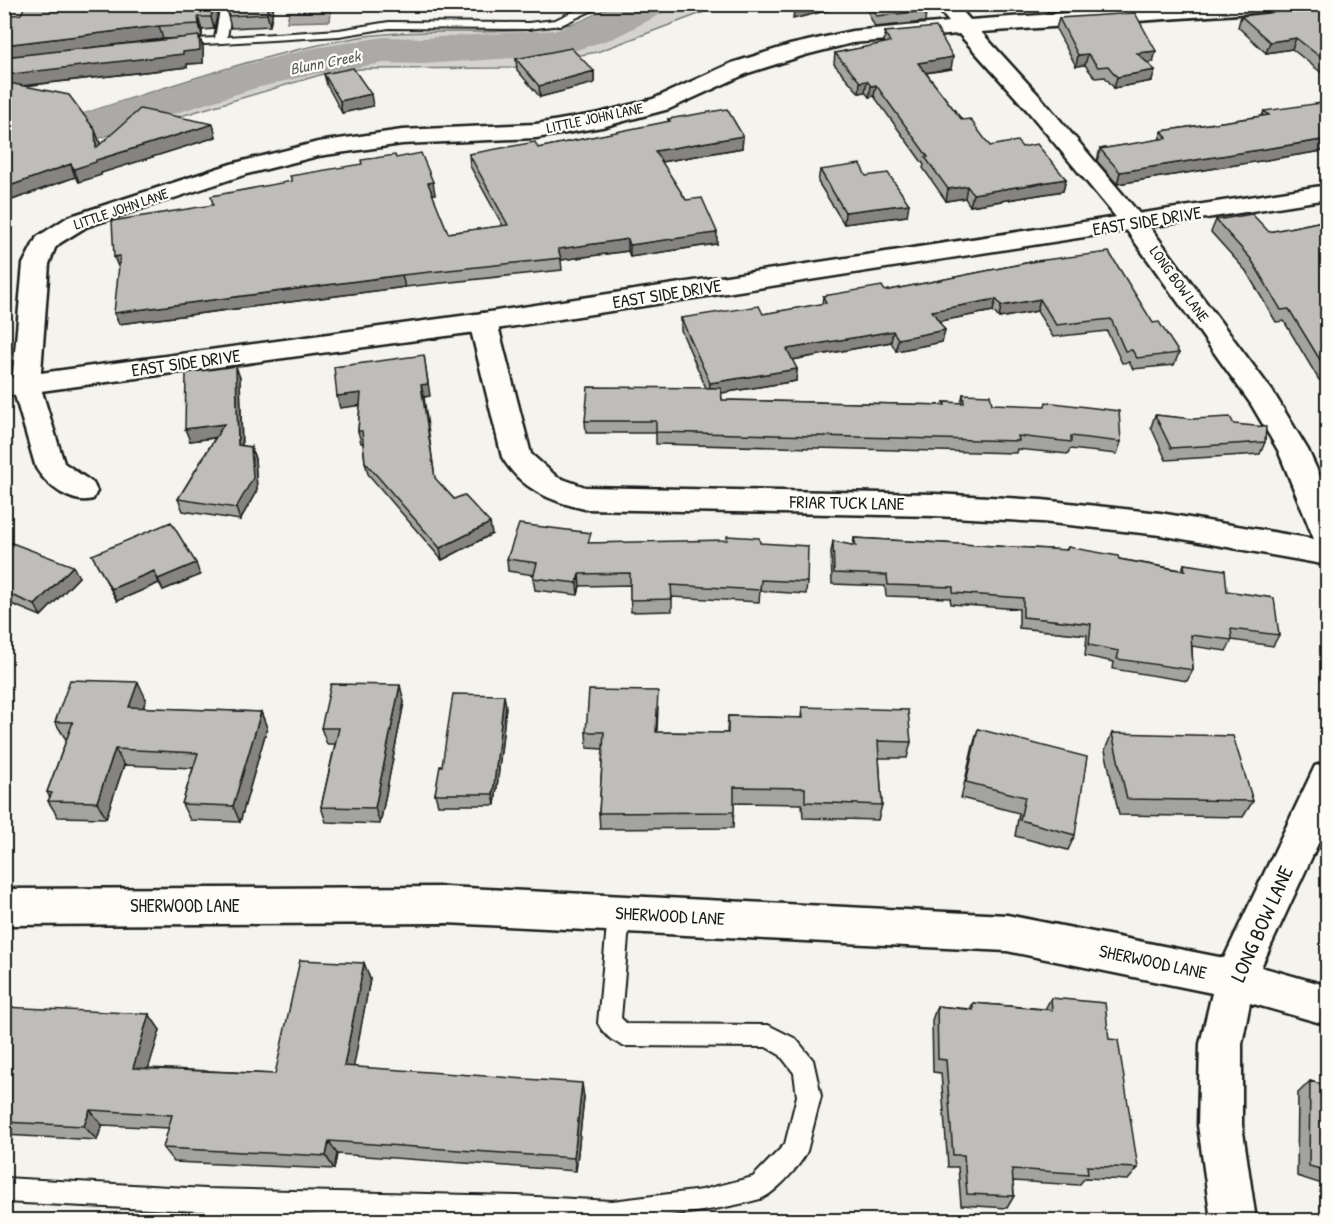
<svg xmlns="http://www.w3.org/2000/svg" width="1332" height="1225" font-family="'Patrick Hand',sans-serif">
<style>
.green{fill:#d4d3cf;stroke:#787876;stroke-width:1.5}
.water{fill:#abaaa6;stroke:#72716f;stroke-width:1.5}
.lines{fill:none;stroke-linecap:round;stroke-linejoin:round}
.river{fill:#abaaa6;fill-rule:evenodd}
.lane-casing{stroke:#1c1c1c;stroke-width:4}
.street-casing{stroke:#1c1c1c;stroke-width:5}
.secondary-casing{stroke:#1c1c1c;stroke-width:5}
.lane{fill:#fdfcf7;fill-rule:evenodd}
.street{fill:#fdfcf7;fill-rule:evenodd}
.secondary{fill:#fdfcf7;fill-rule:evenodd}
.wall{fill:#a3a3a0;stroke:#1c1c1c;stroke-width:1.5;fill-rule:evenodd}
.shaded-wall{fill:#858482;stroke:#1c1c1c;stroke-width:1.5}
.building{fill:#bebdba;stroke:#1c1c1c;stroke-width:1.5}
.labels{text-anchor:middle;stroke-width:4.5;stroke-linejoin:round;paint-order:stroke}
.far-street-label{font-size:15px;fill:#1c1c1c;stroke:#fdfcf7}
.far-water-label{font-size:16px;font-style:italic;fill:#5c5c5a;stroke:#fdfcf7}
.street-label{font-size:18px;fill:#1c1c1c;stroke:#fdfcf7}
.near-street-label{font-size:21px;fill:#1c1c1c;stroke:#fdfcf7}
</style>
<rect width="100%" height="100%" fill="#f4f3ee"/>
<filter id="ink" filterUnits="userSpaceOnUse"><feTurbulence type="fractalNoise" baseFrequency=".0167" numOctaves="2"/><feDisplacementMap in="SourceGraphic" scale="12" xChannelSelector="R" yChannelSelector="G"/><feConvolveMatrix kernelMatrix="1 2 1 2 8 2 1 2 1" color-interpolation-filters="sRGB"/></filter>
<g filter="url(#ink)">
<!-- green -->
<path class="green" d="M 613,5 L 723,5 L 597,52 L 510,68 L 361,69 L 330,72 L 174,118 L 149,120 L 5,173 L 5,138 C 121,104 235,59 354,38 C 411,28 470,35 527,30 C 544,28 564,27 581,21 C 592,17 602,10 613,5 Z"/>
<!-- water -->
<path class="water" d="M 331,11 L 330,21 L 287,22 L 289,12 Z"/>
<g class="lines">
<!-- river -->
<path class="river" d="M 616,4 L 669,4 L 663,13 L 614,38 L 561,55 L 423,64 L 384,63 L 314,74 L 256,88 L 4,167 L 4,138 L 227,69 L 314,48 L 384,37 L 423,38 L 556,30 L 584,20 Z"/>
<!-- lane casing -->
<g class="lane-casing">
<path id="lane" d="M 221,4 L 233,4 L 227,37 L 339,30 L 389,22 L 528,23 L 555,20 L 590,4 L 606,4 L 561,25 L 528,29 L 389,28 L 339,36 L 172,46 L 170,44 L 176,40 L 215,38 Z
M 619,904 L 627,907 L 630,914 L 621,1018 L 627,1024 L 768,1025 L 796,1039 L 813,1060 L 821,1096 L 807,1151 C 801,1165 775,1194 760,1199 C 665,1225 549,1221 449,1219 C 301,1215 153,1210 4,1202 L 4,1178 L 206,1189 L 517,1196 L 612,1201 L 702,1190 L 753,1177 L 785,1144 L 797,1096 L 794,1073 L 780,1055 L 766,1047 L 623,1046 C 612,1041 603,1034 598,1023 L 608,914 L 611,907 Z"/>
</g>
<!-- street casing -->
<g class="street-casing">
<path id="street" d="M 934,4 L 956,4 L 970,20 L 1197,4 L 1305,4 L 1302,8 L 1295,10 L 981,32 L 1043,100 L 1143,218 L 1273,392 L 1308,450 L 1328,494 L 1328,565 L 1160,535 L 1042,522 L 935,516 L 585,509 C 550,501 521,489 502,457 L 469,322 L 473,316 L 483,313 L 493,316 L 497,322 L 531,454 L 557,477 L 585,487 L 935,494 L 1042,500 L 1160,513 L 1314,539 L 1278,450 L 1251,404 L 1125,228 L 1027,110 L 959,34 L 852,43 L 805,55 L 748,73 L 669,109 L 602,127 L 536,138 L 402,144 L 318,156 L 247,174 L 86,227 L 60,243 L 55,248 L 49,264 L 40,385 L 64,463 L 93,483 L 97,491 L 93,499 C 72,505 47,486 36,468 L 12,385 L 23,264 L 37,237 L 68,217 L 231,164 L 318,142 L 402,130 L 536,124 L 600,113 L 653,99 L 732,63 L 790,45 L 852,31 L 949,22 Z
M 1328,762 L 1328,822 L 1261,967 L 1328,986 L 1328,1025 L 1250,1003 L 1242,1044 L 1242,1125 L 1256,1220 L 1211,1220 L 1198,1125 L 1200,1044 L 1212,993 L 1007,951 L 446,923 L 4,925 L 4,889 L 446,887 L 1007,915 L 1224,958 L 1315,766 Z"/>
</g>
<!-- secondary casing -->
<g class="secondary-casing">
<path id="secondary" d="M 1328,185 L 1328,199 L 483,331 L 4,396 L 4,378 L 483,313 Z"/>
</g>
<!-- lane -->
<use href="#lane" class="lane"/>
<!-- street -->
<use href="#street" class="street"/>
<!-- secondary -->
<use href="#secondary" class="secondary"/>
</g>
<!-- wall -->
<path class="wall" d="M 220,4 L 214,29 L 202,30 L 202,36 L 200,37 L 203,48 L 203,63 L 187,64 L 187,67 L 24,86 L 100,143 L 100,145 L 213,124 L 216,137 L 101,173 L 101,175 L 79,182 L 75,177 L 12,200 L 4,189 L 4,16 ZM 183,38 L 87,48 L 163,39 Z
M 274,4 L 270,26 L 231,28 L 228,16 Z
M 864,4 L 922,4 L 926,11 L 925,22 L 875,27 Z
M 1044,4 L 1123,4 L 1123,7 L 1048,12 Z
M 1328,6 L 1328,78 L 1292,49 L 1266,53 L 1238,27 L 1241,16 Z
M 1059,18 L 1153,62 L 1148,63 L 1152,81 L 1114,88 L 1105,77 L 1095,78 L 1085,65 L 1076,66 L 1056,29 Z
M 885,32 L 951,69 L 926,73 L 962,120 L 990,146 L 1022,147 L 1066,179 L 1063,191 L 970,206 L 965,198 L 946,201 L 923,168 L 924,165 L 874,96 L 869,97 L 865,92 L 859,93 L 834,64 L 835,53 L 884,44 Z
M 516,59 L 594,71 L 594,83 L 540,97 L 517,70 Z
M 324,74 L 373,106 L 342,113 L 327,85 Z
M 1264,111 L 1328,150 L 1117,184 L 1097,161 L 1100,149 L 1159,140 L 1162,131 L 1262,116 Z
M 668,119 L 743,136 L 742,148 L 661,162 L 686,200 L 717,244 L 630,257 L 628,251 L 561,260 L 562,270 L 405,287 L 119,324 L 114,313 L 213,205 L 292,181 L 396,158 L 435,194 L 432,195 L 448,233 L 503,226 L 470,166 L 469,154 L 538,148 L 668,122 Z
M 820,170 L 866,176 L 907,216 L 844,224 L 818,182 Z
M 1216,220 L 1269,232 L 1328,220 L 1328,379 L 1319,380 L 1284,321 L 1276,322 L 1246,271 L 1211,232 Z
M 1036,261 L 1153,323 L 1179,353 L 1174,365 L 1133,369 L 1129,362 L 1122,363 L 1107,331 L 1053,337 L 1037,311 L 999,318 L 993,311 L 939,321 L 942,342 L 896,351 L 891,342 L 792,360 L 797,369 L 796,381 L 721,393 L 722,400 L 944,405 L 944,402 L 961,403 L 963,394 L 992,404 L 1121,442 L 1117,454 L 1070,449 L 1068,454 L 1017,449 L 1016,453 L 656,444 L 656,433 L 586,433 L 585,421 L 706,388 L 681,330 L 681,318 L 763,314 L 822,304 L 823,296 L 885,291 Z
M 240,378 L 242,446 L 251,447 L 255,459 L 257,490 L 240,520 L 183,511 L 178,499 L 215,438 L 190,441 Z
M 337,396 L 430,396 L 424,397 L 435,479 L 454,499 L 492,534 L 442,560 L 368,474 L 365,462 L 363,443 L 361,443 L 358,431 L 360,405 L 340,408 Z
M 1155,415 L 1234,424 L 1265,442 L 1260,454 L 1166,460 L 1151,427 Z
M 854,538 L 1066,550 L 1068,547 L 1119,559 L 1182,570 L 1184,564 L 1227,591 L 1279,635 L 1273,646 L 1232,640 L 1226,651 L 1192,646 L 1193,670 L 1187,681 L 1113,669 L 1114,662 L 1085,656 L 1087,635 L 1019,628 L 1019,609 L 951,604 L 950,598 L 886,596 L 885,586 L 832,584 L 831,552 L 833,541 L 853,546 Z
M 4,540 L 79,577 L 41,616 L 4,601 Z
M 592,543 L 760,543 L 807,582 L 806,594 L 760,591 L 759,602 L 672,597 L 672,611 L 631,612 L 630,585 L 580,586 L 578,595 L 535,590 L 533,578 L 534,575 L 508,571 L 507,559 Z
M 92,555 L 200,575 L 163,590 L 159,583 L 117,601 Z
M 146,699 L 143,708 L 261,712 L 267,728 L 240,822 L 190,820 L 182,804 L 193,768 L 124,765 L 106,818 L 58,817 L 48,801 L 50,798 L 47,792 L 67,738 L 65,738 L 55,722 Z
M 404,702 L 380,824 L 326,822 L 321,807 L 335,744 L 327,744 L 321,728 Z
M 506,706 L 495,805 L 438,805 L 435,794 L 442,766 Z
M 802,707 L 911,742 L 907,758 L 879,758 L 882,805 L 878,820 L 803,818 L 802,804 L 734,803 L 733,828 L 600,829 L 599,813 L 603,749 L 587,748 L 586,732 L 658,708 L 657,732 L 727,733 L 728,716 L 801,718 Z
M 978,729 L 1075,835 L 1068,850 L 1015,836 L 1019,813 L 961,798 L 973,746 Z
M 1112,733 L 1253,801 L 1243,817 L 1119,815 L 1105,750 Z
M 364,963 L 370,979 L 353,1067 L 584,1097 L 576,1171 L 337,1154 L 334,1169 L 174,1162 L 163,1148 L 169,1128 L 102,1125 L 97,1140 L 4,1135 L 4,1007 L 160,1030 L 148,1068 L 275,1074 Z
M 1051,998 L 1109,1039 L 1138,1168 L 1128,1180 L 1085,1178 L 1079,1185 L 1013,1181 L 1014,1196 L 1007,1208 L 961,1205 L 958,1167 L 948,1167 L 941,1073 L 933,1072 L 932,1020 L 937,1006 L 970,1009 L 973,1003 L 1045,1009 Z
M 1310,1081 L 1328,1086 L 1328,1202 L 1322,1184 L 1297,1176 L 1298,1093 Z"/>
<!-- shaded-wall -->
<path class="shaded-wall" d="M 214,4 L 220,4 L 214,29 L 211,17 Z
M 269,4 L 274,4 L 270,26 L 267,14 Z
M 812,4 L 855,4 L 793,19 L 794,9 Z
M 198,17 L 202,30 L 202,36 L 199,24 Z
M 159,26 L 163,39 L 4,58 L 4,45 Z
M 199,36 L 203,48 L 203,63 L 187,64 L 187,67 L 4,88 L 4,75 L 183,52 Z
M 1296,38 L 1292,49 L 1266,53 L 1270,42 Z
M 1156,51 L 1153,62 L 1134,64 L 1137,53 Z
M 1088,54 L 1085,65 L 1076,66 L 1078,55 Z
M 953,57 L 951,69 L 916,74 L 918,63 Z
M 1155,70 L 1152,81 L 1114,88 L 1117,77 Z
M 594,71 L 594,83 L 540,97 L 539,86 Z
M 867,81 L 865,92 L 859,93 L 860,82 Z
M 876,85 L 874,96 L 869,97 L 871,86 Z
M 371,94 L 373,106 L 342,113 L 340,101 Z
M 213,124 L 216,137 L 101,173 L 101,175 L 79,182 L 74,169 L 96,148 L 95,130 L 100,143 L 100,159 Z
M 743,136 L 742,148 L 655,163 L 655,151 Z
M 1328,139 L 1328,150 L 1117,184 L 1120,172 Z
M 71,164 L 75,177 L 12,200 L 7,187 Z
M 1066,179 L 1063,191 L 970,206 L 973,194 Z
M 433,182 L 435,194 L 429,195 L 428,183 Z
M 967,186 L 965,198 L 946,201 L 948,189 Z
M 4,204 L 10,216 L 4,219 Z
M 909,204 L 907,216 L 844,224 L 845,212 Z
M 717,232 L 717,244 L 715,244 L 630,257 L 630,245 Z
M 628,239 L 628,251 L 561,260 L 558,249 Z
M 120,256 L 119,269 L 114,257 Z
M 402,275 L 405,287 L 119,324 L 114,313 Z
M 996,299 L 993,311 L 930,323 L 932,311 Z
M 1040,299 L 1037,311 L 999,318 L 1001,306 Z
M 945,330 L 942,342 L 896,351 L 898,339 Z
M 893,331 L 891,342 L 786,361 L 787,349 Z
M 424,355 L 430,396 L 424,397 L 421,385 Z
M 236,366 L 240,378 L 242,457 L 238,445 Z
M 797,369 L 796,381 L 709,395 L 710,383 Z
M 361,393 L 363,405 L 340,408 L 337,396 Z
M 224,424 L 227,436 L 190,441 L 185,429 Z
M 251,447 L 255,459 L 257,490 L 240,520 L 236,508 Z
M 490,523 L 492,534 L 442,560 L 440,548 Z
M 196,563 L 200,575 L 163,590 L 158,579 Z
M 73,566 L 79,577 L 41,616 L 35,605 Z
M 154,571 L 159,583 L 117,601 L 111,589 Z
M 579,574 L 580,586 L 578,595 L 577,583 Z
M 138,682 L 146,699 L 138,724 L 129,707 Z
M 400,685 L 404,702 L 380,824 L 375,808 Z
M 504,695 L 506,706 L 495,805 L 493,794 Z
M 261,712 L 267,728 L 240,822 L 233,806 Z
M 115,749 L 124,765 L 106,818 L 97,802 Z
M 364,963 L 370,979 L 351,1081 L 344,1066 Z
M 149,1014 L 160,1030 L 144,1083 L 133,1068 Z
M 582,1083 L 584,1097 L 576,1171 L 574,1158 Z
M 90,1110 L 102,1125 L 97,1140 L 84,1126 Z
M 329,1141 L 337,1154 L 334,1169 L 326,1156 Z"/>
<!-- building -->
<path class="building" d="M 26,4 L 214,4 L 211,17 L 198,17 L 199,24 L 159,26 L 4,45 L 4,16 L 21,14 Z
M 230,4 L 269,4 L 267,14 L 228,16 Z
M 794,4 L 812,4 L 794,9 Z
M 871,4 L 922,4 L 926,11 L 876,16 Z
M 1328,6 L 1328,63 L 1296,38 L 1270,42 L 1241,16 Z
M 1135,13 L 1156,51 L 1137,53 L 1155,70 L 1117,77 L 1108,66 L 1098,67 L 1088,54 L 1078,55 L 1059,18 Z
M 936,27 L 953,57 L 918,63 L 962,120 L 970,119 L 990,146 L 1017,141 L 1022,147 L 1037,144 L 1066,179 L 973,194 L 967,186 L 948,189 L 925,157 L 928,157 L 876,85 L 871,86 L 867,81 L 860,82 L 835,53 L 890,42 L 885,32 Z
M 199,36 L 200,50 L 183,52 L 183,54 L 4,75 L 4,57 Z
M 571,48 L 594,71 L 539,86 L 516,59 Z
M 353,68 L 371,94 L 340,101 L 324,74 Z
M 4,82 L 69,95 L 95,130 L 96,148 L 140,109 L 213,124 L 96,160 L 96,162 L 74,169 L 71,164 L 7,187 L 4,184 L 4,106 L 8,105 L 12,101 L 8,95 L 4,95 Z
M 1328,102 L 1328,139 L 1120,172 L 1100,149 L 1167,138 L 1162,131 L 1269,115 L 1264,111 Z
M 727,109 L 743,136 L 655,151 L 686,200 L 702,198 L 717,232 L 715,233 L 630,245 L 628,239 L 558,249 L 561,258 L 402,275 L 114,313 L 120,256 L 114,257 L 112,221 L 213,205 L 211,196 L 292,181 L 290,176 L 362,164 L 361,160 L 395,155 L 396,158 L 421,153 L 433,182 L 428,183 L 448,233 L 508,225 L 469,154 L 535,142 L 538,148 L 670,121 L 668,119 Z
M 860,164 L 866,176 L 888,173 L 909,204 L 845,212 L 820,170 Z
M 1252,214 L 1269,232 L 1328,220 L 1328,260 L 1326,260 L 1328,262 L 1328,367 L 1325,368 L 1289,309 L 1281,310 L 1251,259 L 1216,220 Z
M 1109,252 L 1153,323 L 1159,322 L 1179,353 L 1137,358 L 1132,350 L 1125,351 L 1111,319 L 1056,325 L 1040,299 L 1001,306 L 996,299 L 932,311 L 945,330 L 898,339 L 893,331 L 787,349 L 797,369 L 710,383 L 681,318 L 759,306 L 763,314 L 826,303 L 823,296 L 882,286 L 885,291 L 1036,261 Z
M 424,355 L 428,384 L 421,385 L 435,478 L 454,499 L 464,495 L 490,523 L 440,548 L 365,462 L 362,431 L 358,431 L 361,393 L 337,396 L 334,367 Z
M 236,366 L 238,445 L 251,447 L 253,478 L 236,508 L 178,499 L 224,424 L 185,429 L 186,373 Z
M 588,387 L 721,388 L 722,400 L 945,405 L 944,402 L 964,403 L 963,394 L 990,395 L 992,404 L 1045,406 L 1046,402 L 1119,411 L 1121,442 L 1071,436 L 1071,442 L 1018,436 L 1019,441 L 656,432 L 656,421 L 585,421 Z
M 1155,415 L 1193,419 L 1230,417 L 1234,424 L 1266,427 L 1265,442 L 1171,448 Z
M 171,522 L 196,563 L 158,579 L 154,571 L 111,589 L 92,555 Z
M 519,524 L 591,533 L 588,543 L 727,540 L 727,536 L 759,538 L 760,543 L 808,546 L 807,582 L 761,580 L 760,590 L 671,585 L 672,599 L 630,600 L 630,573 L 579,574 L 577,583 L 533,578 L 537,563 L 507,559 Z
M 854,538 L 1067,550 L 1068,547 L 1118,556 L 1119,559 L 1185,571 L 1184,564 L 1225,570 L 1227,591 L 1274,598 L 1279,635 L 1231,629 L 1232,640 L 1191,635 L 1193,670 L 1117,659 L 1119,651 L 1089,645 L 1091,624 L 1023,617 L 1023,598 L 953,593 L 953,587 L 888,585 L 887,575 L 834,573 L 833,541 L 856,546 Z
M 4,540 L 73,566 L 35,605 L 4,592 Z
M 70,680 L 138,682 L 129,707 L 261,712 L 233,806 L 182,804 L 198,753 L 115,749 L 97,802 L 48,801 L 52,793 L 47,792 L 73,722 L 55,722 Z
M 331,684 L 400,685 L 375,808 L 321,807 L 339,728 L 321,728 Z
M 589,690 L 658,691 L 656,732 L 728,733 L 728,716 L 803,718 L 802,707 L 908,710 L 911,742 L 878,741 L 882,805 L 805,802 L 805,788 L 734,787 L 734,812 L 599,813 L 604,732 L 586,732 Z
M 453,694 L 504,695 L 493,794 L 435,794 L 440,766 L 442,766 Z
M 978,729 L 1087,757 L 1075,835 L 1020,820 L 1025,797 L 966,782 Z
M 1112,733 L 1233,736 L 1253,801 L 1127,799 Z
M 300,960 L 364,963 L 344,1066 L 582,1083 L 574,1158 L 329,1141 L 326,1156 L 163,1148 L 172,1115 L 90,1110 L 84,1126 L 4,1122 L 4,1007 L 149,1014 L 133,1068 L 275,1074 Z
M 1051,998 L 1105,1003 L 1109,1039 L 1118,1040 L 1138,1168 L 1087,1166 L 1088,1174 L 1012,1169 L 1014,1196 L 967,1194 L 964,1155 L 953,1155 L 946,1060 L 938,1059 L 937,1006 L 973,1010 L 973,1003 L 1052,1010 Z
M 1310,1081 L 1328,1086 L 1328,1171 L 1309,1166 Z"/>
</g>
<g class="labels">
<!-- far-street labels -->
<g class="far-street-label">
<text transform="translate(595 118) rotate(-12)" y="5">LITTLE JOHN LANE</text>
<text transform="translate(121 209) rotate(-19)" y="5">LITTLE JOHN LANE</text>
<text transform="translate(1179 284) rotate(54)" y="5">LONG BOW LANE</text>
</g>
<!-- far-water labels -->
<g class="far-water-label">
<text transform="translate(325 62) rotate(-11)" y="6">Blunn Creek</text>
</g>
<!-- street labels -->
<g class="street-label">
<text transform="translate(1147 221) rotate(-9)" y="6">EAST SIDE DRIVE</text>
<text transform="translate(667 294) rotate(-9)" y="6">EAST SIDE DRIVE</text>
<text transform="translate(186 363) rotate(-8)" y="6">EAST SIDE DRIVE</text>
<text transform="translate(847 503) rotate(1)" y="6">FRIAR TUCK LANE</text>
<text x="185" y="912">SHERWOOD LANE</text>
<text transform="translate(670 916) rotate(3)" y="6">SHERWOOD LANE</text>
<text transform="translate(1153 962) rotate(12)" y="6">SHERWOOD LANE</text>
</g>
<!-- near-street labels -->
<g class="near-street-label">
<text transform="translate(1262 924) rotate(-66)" y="7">LONG BOW LANE</text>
</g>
</g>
<!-- margin -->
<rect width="1332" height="1225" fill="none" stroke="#fdfcf7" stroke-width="24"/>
<rect x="12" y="12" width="1308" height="1201" fill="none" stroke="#1c1c1c" stroke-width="2" filter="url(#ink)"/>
</svg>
